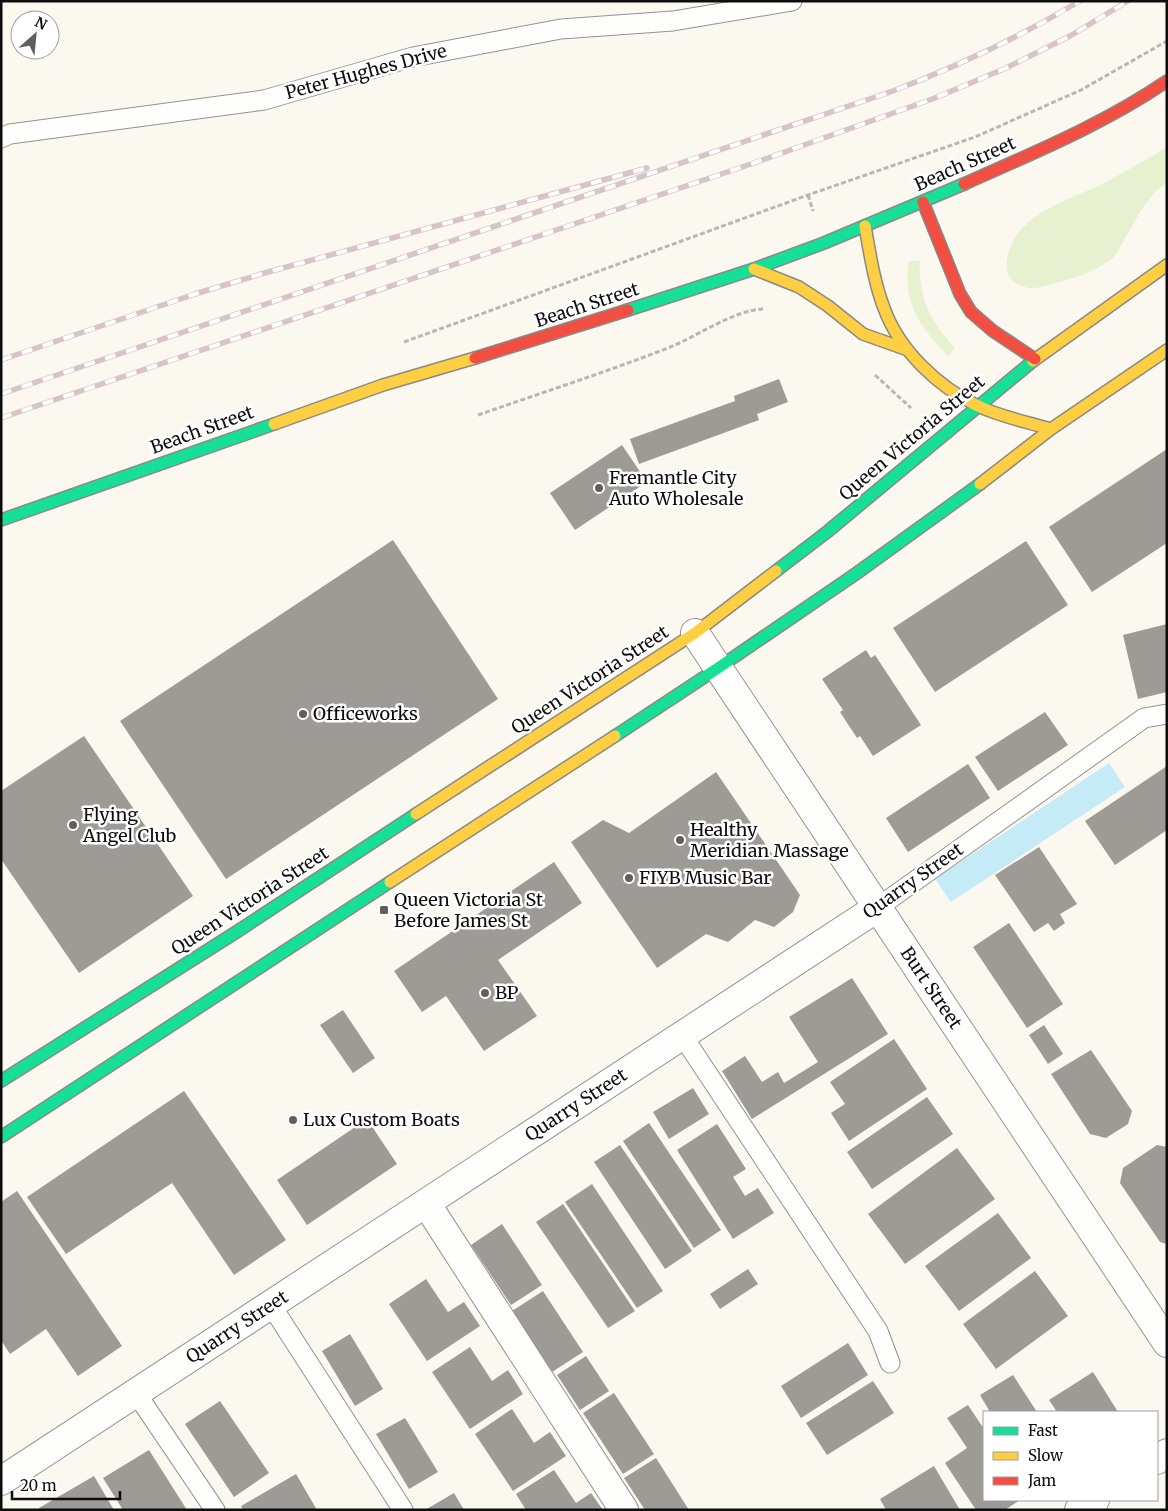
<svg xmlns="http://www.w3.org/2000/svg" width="1168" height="1511" font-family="Merriweather,serif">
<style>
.green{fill:#e8f1cf}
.water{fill:#c5ebf6}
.building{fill:#9e9a96}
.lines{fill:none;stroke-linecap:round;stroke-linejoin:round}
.lane-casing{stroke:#94938f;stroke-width:21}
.street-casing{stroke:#94938f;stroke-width:30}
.fast-casing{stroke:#8b8986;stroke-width:14}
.slow-casing{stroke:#8b8986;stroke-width:14}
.jam-casing{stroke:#8b8986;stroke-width:14}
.path{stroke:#b8b7b6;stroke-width:3;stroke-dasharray:5 2.5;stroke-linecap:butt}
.lane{stroke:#fefefd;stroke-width:19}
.street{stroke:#fefefd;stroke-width:28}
.fast{stroke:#16e098;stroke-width:11}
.slow{stroke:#ffcf43;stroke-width:11}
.jam{stroke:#f24e42;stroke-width:11}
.rail-casing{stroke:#d8c3c6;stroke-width:5.5}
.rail{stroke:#fff;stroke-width:4;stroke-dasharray:11;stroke-linecap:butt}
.poi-dot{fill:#605f5c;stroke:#fff;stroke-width:2}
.labels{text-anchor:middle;stroke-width:5;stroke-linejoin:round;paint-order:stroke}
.street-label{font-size:18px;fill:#0d0d0d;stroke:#fff}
.poi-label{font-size:18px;fill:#0d0d0d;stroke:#fff;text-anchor:start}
</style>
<rect width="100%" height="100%" fill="#fbf8f0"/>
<!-- green -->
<path class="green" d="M 1167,147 L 1167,182 C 1145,198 1138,217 1124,240 C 1121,245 1117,254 1112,259 C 1096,271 1075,278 1056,283 C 1043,287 1032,291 1019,285 C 1009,280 1005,272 1007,260 C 1013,214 1068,201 1104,183 C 1125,172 1146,160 1167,147 Z
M 909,261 L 920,261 C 918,298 931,322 955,348 L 948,356 C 920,327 902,303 909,261 Z"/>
<!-- water -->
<path class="water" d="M 1109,763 L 1125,787 L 951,902 L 935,879 Z"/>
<!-- building -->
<path class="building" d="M 779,379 L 788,402 L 757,414 L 759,420 L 639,464 L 630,439 L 735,401 L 734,396 Z
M 622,445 L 647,482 L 575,530 L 550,493 Z
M 1167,449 L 1167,543 L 1092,592 L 1049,527 Z
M 393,540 L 498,699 L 226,879 L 120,721 Z
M 1026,541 L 1068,605 L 935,692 L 893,628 Z
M 1167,624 L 1167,692 L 1138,699 L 1123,635 Z
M 866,650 L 871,658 L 875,655 L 921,725 L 873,756 L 860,736 L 857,738 L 840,712 L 843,710 L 822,679 Z
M 1045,712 L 1068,745 L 998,791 L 975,757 Z
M 84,736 L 193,896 L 79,973 L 1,859 L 1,791 Z
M 968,764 L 990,798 L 908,852 L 886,818 Z
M 1167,766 L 1167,830 L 1115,865 L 1085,821 Z
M 716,772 L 800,895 L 793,912 L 774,927 L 755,920 L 728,942 L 706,934 L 657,968 L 571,842 L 603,820 L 629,833 Z
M 1039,847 L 1077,904 L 1060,914 L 1065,923 L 1054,931 L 1048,923 L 1034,932 L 995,875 Z
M 554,862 L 582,903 L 498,960 L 537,1016 L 484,1051 L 446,996 L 422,1012 L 394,971 Z
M 1009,923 L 1063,1004 L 1027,1028 L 973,947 Z
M 852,978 L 888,1034 L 752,1119 L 722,1071 L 745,1056 L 762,1082 L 778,1072 L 784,1083 L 818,1062 L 789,1017 Z
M 343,1010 L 375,1058 L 353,1073 L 320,1025 Z
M 1044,1025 L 1063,1054 L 1048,1064 L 1029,1035 Z
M 894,1039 L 927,1089 L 849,1141 L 831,1113 L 845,1104 L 830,1082 Z
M 1091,1050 L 1132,1111 L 1128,1124 L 1106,1138 L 1090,1134 L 1051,1074 Z
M 693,1088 L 709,1114 L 669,1139 L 653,1112 Z
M 184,1091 L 286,1240 L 234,1275 L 172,1183 L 66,1254 L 27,1197 Z
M 927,1097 L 953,1134 L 872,1189 L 847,1152 Z
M 367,1119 L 397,1164 L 307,1225 L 277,1180 Z
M 649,1123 L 721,1230 L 694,1248 L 623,1141 Z
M 717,1124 L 746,1169 L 733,1177 L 745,1196 L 758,1188 L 774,1213 L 733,1239 L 677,1150 Z
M 620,1145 L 692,1251 L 665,1269 L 594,1162 Z
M 1157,1145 L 1167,1147 L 1167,1244 L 1160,1242 L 1120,1183 L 1123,1168 Z
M 957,1148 L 995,1199 L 905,1264 L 868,1214 Z
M 592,1184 L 663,1291 L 637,1308 L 565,1202 Z
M 17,1191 L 122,1346 L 78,1376 L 46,1329 L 10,1354 L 1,1340 L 1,1202 Z
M 563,1204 L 635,1311 L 608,1328 L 536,1222 Z
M 998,1213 L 1031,1258 L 959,1311 L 925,1266 Z
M 502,1224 L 542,1285 L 511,1305 L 471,1245 Z
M 748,1269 L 758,1284 L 720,1309 L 710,1294 Z
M 1035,1271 L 1068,1316 L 996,1369 L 963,1324 Z
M 426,1279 L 448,1312 L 464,1302 L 480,1326 L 427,1361 L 389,1304 Z
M 543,1291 L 583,1352 L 552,1372 L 512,1311 Z
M 350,1334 L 383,1389 L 355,1406 L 322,1351 Z
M 848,1343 L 868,1375 L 801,1418 L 781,1386 Z
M 470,1347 L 492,1381 L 508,1370 L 523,1394 L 470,1429 L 432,1372 Z
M 586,1356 L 609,1391 L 580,1410 L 557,1375 Z
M 1093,1372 L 1118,1412 L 1057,1412 L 1049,1400 Z
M 1013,1375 L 1037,1412 L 990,1412 L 980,1395 Z
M 873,1381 L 894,1413 L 827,1455 L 806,1423 Z
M 614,1393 L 654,1454 L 623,1474 L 583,1413 Z
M 220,1401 L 269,1473 L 234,1497 L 185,1424 Z
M 968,1405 L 984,1429 L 984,1500 L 1020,1500 L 1005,1510 L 976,1510 L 945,1463 L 967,1448 L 947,1418 Z
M 512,1409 L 534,1443 L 550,1432 L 566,1456 L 513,1491 L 475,1434 Z
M 405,1418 L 438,1472 L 409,1489 L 376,1434 Z
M 149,1450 L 187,1510 L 123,1510 L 103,1478 Z
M 656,1458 L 689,1510 L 645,1510 L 624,1478 Z
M 934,1466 L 960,1510 L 886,1510 L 880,1499 Z
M 554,1470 L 576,1503 L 591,1493 L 603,1510 L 526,1510 L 516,1494 Z
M 296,1474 L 317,1510 L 243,1510 L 241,1506 Z
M 94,1476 L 114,1510 L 40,1510 L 39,1508 Z
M 454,1493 L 464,1510 L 425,1510 Z"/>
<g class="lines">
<!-- lane casing -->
<g class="lane-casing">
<path id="lane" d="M 1,138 L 10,134 L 264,100 L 413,57 L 561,29 L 673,21 L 792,1
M 877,908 L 1144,718 L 1167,714
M 682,1035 L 878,1331 L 890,1363
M 271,1305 L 403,1510
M 136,1393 L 215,1510"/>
</g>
<!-- street casing -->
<g class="street-casing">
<path id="street" d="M 695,633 L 1167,1343
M 426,1203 L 624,1510
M 1157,1460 L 1167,1453
M 1,1481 L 877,908
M 1079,1510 L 1095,1500"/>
</g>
<!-- fast casing -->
<g class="fast-casing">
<path id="fast" d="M 628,310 L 754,269 L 824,243 L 964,184
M 1,520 L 274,424
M 776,571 L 827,532 L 1033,361
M 615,736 L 718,668 L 857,573 L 980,484
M 1,1081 L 238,931 L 416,814
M 1,1137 L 390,882"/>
</g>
<!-- slow casing -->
<g class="slow-casing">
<path id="slow" d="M 865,226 C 870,254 874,282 884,308 C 899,350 938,387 978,406 C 1001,417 1027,422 1051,429
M 754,269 L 799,287 L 828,306 L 863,334 L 908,350
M 1033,361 L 1167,265
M 274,424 L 383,385 L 475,358
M 980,484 L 1051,429 L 1167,350
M 416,814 L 695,633 L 776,571
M 390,882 L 615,736"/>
</g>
<!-- jam casing -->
<g class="jam-casing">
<path id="jam" d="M 964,184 C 1033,153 1104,124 1167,81
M 923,202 L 960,294 L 971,312 L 993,331 L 1035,359
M 475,358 L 628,310"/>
</g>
<!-- path -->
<path class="path" d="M 808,195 L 813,211
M 404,342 L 808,195 L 975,137 L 1081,90 L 1167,41
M 875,375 L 911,408
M 478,415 C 541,393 606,372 668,348 C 696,337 734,310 763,309"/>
<!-- lane -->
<use href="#lane" class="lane"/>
<!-- street -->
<use href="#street" class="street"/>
<!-- fast -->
<use href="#fast" class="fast"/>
<!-- slow -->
<use href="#slow" class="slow"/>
<!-- jam -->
<use href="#jam" class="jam"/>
<!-- rail casing -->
<g class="rail-casing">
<path id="rail" d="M 1,360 L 195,294 L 261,274 L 647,168
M 1,394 L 893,91 C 958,66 1020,37 1080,1
M 1,418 L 751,164 L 935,98 L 1006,68 L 1070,36 L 1128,1"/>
</g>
<!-- rail -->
<use href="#rail" class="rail"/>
</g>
<!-- markers -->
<g class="poi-dot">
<circle cx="599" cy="488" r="5"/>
<circle cx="303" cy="714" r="5"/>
<circle cx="73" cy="825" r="5"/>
<circle cx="680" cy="840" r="5"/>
<circle cx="629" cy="878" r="5"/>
<rect x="379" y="905" width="10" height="10" rx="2.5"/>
<circle cx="485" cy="993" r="5"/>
<circle cx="293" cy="1120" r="5"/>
</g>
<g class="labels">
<!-- street labels -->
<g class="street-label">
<text transform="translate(366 72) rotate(-15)" y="6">Peter Hughes Drive</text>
<text transform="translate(965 164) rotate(-24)" y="6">Beach Street</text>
<text transform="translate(587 305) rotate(-18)" y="6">Beach Street</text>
<text transform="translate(202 430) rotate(-20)" y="6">Beach Street</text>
<text transform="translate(912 438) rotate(-40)" y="6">Queen Victoria Street</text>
<text transform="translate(590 680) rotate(-33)" y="6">Queen Victoria Street</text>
<text transform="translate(913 881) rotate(-35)" y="6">Quarry Street</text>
<text transform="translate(250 901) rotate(-33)" y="6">Queen Victoria Street</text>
<text transform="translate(931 988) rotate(56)" y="6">Burt Street</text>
<text transform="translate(576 1105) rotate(-33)" y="6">Quarry Street</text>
<text transform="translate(237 1327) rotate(-33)" y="6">Quarry Street</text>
</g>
<!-- poi labels -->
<g class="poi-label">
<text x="609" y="484">Fremantle City<tspan x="609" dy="21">Auto Wholesale</tspan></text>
<text x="313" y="720">Officeworks</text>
<text x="83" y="821">Flying<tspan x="83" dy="21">Angel Club</tspan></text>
<text x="690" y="836">Healthy<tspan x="690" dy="21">Meridian Massage</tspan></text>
<text x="639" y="884">FIYB Music Bar</text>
<text x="394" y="906">Queen Victoria St<tspan x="394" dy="21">Before James St</tspan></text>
<text x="495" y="999">BP</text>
<text x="303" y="1126">Lux Custom Boats</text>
</g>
</g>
<!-- border -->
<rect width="1168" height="1511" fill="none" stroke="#0d0d0d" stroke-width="5"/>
<!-- legend -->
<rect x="983" y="1411" width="175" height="90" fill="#ffffff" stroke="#9e9e9e"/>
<rect x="993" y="1427" width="25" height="8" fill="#16e098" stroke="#9e9e9e"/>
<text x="1028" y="1436" font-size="15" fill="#0d0d0d">Fast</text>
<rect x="993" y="1452" width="25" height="8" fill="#ffcf43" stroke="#9e9e9e"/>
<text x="1028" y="1461" font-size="15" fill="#0d0d0d">Slow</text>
<rect x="993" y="1477" width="25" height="8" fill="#f24e42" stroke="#9e9e9e"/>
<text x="1028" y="1486" font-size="15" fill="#0d0d0d">Jam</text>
<!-- north arrow -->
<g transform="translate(35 35) rotate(27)"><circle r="24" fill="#ffffff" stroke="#9e9e9e"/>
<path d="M0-4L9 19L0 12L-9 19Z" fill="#605f5c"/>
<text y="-8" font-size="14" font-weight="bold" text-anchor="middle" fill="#0d0d0d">N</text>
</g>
<!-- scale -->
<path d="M12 1491v8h108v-8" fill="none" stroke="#0d0d0d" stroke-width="2.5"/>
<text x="20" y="1491" font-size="15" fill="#0d0d0d" stroke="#ffffff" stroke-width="4" paint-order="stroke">20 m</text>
</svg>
